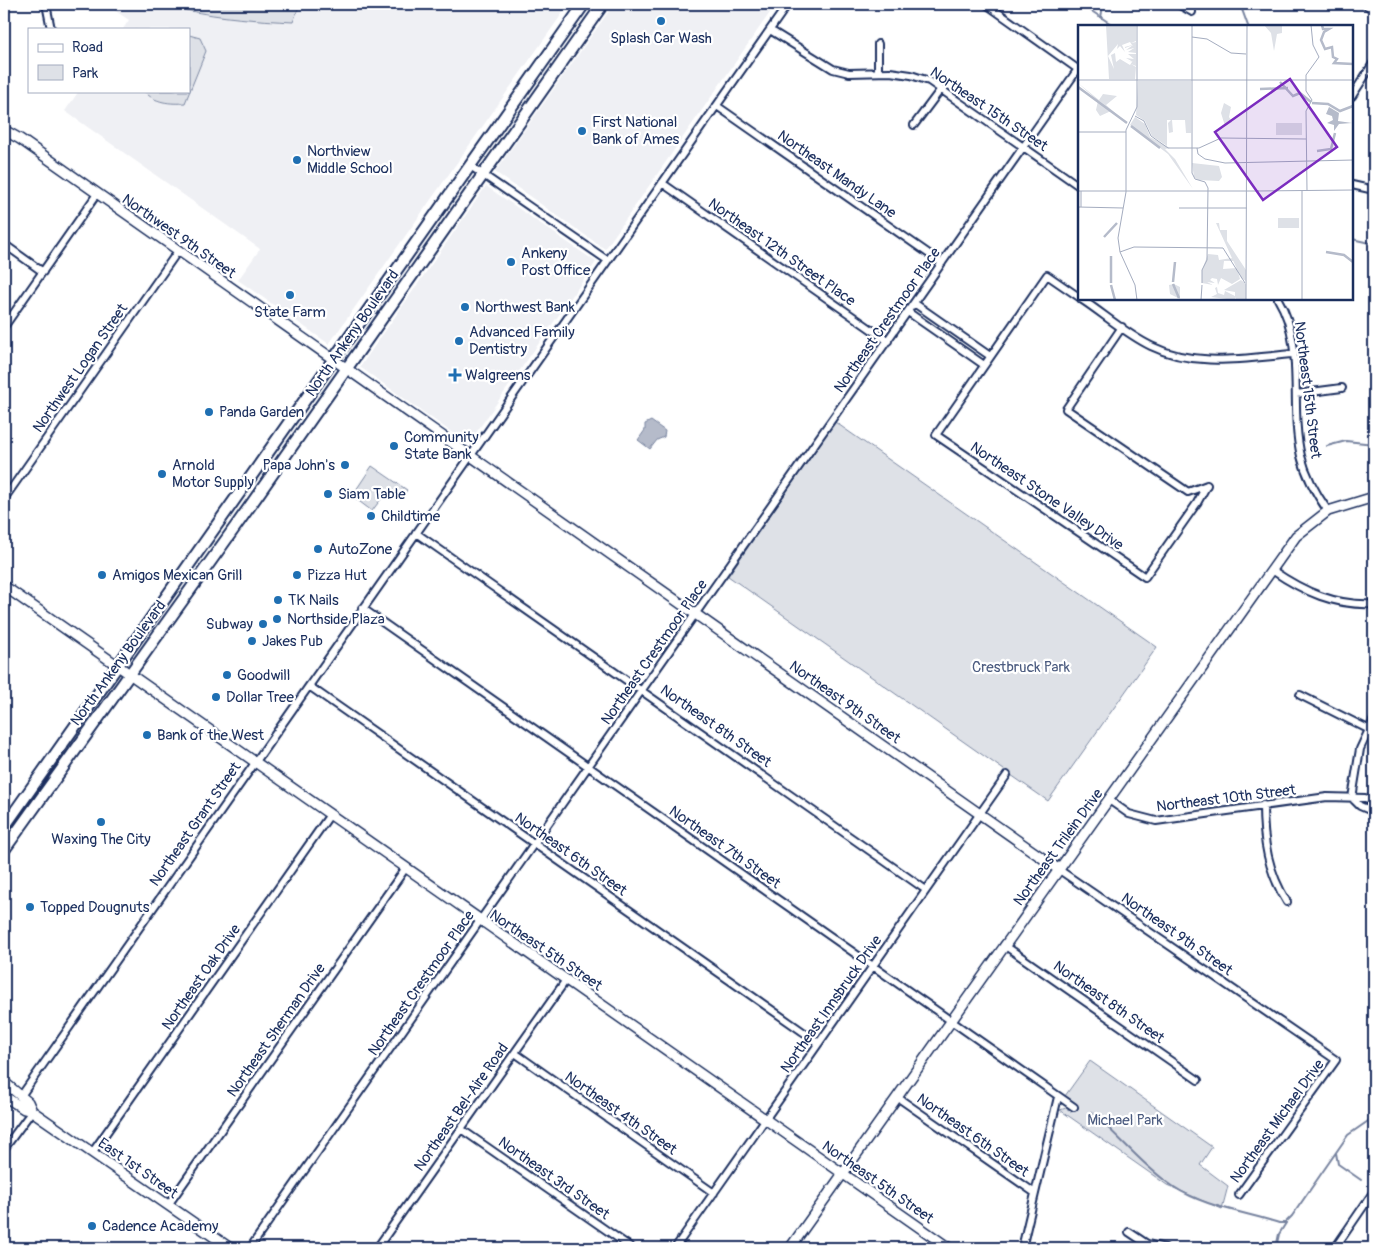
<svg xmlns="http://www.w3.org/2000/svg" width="1378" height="1252" font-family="Pangolin,sans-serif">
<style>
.built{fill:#eff0f4}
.green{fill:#dee1e7;stroke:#7c88a2}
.water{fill:#b5bbca;stroke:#77839f}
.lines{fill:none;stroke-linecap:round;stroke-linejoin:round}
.stream{stroke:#77839f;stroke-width:2}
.street-casing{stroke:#1b2f5e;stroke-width:10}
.secondary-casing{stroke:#1b2f5e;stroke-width:12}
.primary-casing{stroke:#1b2f5e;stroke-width:14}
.street{stroke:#fff;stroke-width:6}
.secondary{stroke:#fff;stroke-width:9}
.primary{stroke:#fff;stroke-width:10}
.poi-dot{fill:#1f6fb2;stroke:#fff;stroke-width:2}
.labels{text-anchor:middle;stroke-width:4.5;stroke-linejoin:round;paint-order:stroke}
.poi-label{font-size:15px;fill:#1b2f5e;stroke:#fff;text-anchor:start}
.street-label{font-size:15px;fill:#1b2f5e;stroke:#fff}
.park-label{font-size:15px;fill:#4c5c80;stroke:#fff}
.inset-river{fill:none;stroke:#b5bbca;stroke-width:2.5}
.inset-road{fill:none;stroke:#a4acbf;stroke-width:1}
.view{fill:#7b2cbf;fill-opacity:0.15;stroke:#7b2cbf;stroke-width:2.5}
.inset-edge{fill:none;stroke:#1b2f5e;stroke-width:2.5}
</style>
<rect width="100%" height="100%" fill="#fff"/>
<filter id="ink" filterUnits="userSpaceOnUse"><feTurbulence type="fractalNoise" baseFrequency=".02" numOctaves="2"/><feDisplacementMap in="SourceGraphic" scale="10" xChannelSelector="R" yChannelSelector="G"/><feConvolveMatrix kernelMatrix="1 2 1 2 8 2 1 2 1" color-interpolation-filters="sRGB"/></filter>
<g filter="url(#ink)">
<!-- built -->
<path class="built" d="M 105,4 L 569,4 L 329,344 L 238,280 L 260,249 L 65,111 L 79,91 L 189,91 L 189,29 L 123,29 L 129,20 Z
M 614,4 L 776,4 L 605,249 L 495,172 Z
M 486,186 L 596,262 L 468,444 L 360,367 Z"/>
<!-- green -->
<path class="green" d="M 183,4 L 300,4 L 293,22 C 256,20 222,18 186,10 Z
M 189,35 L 200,38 L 206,51 L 185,103 C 171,104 154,103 144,91 L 189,91 Z
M 835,422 L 1157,647 L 1048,801 L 728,576 Z
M 372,466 L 407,490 L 400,499 L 387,491 L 372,511 L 352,496 Z
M 1090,1061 L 1212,1147 L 1200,1165 L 1228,1186 L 1222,1209 L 1167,1185 L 1060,1110 L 1066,1108 L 1072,1112 L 1078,1105 L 1065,1096 Z"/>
<!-- water -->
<path class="water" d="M 651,421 L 665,431 L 664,437 L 657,440 L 650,449 L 638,440 L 645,430 L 645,424 Z"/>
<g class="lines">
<!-- stream -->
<path class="stream" d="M 1081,4 L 1114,26
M 1240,4 L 1248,26
M 1101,18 L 1102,11
M 1352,239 L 1374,244
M 1327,446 L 1346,441 L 1374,444
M 1091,1112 C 1119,1136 1143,1166 1174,1187 C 1204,1207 1245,1212 1279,1223 L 1285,1223 L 1292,1216 L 1348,1135 L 1374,1117
M 1336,1153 L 1338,1164 L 1361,1180
M 1276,1248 L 1279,1234 L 1286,1223"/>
<!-- street casing -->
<g class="street-casing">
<path id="street" d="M 46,4 L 51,29
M 986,4 L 1079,70
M 1178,4 L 1192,12
M 770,30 L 833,69 L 849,73 L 890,72 L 911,75 L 929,81 L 1079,186
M 878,44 L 878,71
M 1352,96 L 1374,62
M 717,106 L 942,263
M 914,125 L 941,89
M 469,165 L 607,260
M 662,183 L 888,341
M 1352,185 L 1374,190
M 4,244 L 43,272
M 1079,297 L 1047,275 L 936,435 L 1145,577 L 1197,503 L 1207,485
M 1081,299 C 1104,314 1126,334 1151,346 C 1196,368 1245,358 1293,354
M 1278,299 C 1306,345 1289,406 1301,456 C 1306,476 1316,494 1328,511
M 914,303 L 990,356
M 908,312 L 984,365
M 4,327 L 97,194
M 1122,327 L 1066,409 L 1188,492 L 1207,485
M 1296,394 L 1342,388
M 4,499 L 178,251
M 416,533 L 926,890
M 1272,570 C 1304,592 1335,606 1374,604
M 362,608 L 1074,1107
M 309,686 L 819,1043
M 1300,695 L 1368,729
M 1352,798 L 1360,749 L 1374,719
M 1352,798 L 1360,806 L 1374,812
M 1109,800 L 1129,814 L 1156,821 L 1327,797 L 1365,798 L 1374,801
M 1263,805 C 1263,841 1268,872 1287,902
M 1058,869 L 1336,1060 L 1239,1195
M 1004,945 L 1198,1080
M 515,1053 L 714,1193
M 21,1096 L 788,4
M 897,1097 L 1035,1193
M 461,1129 L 632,1248
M 4,1149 L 32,1111
M 92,1153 L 329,816
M 168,1205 L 405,869
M 1129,1232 L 1147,1244 L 1165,1248
M 250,1248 L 1078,69
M 377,1248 L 566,980
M 675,1248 L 1007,775
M 1022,1248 L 1058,1097
M 1335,1248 L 1374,1191"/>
</g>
<!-- secondary casing -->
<g class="secondary-casing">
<path id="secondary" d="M 1367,4 L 1374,9
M 4,130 L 20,139 L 1058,869
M 4,586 L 949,1248
M 4,1082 L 28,1102 L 32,1111
M 4,1096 L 24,1109 L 32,1111 L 230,1248
M 790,1248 L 1296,536 L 1328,511 L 1374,497"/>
</g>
<!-- primary casing -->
<g class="primary-casing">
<path id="primary" d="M 4,827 L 584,4
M 4,850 L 238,523 L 603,4"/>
</g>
<!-- street -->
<use href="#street" class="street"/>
<!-- secondary -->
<use href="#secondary" class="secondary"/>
<!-- primary -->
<use href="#primary" class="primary"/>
</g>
</g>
<!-- markers -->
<g class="poi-dot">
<circle cx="661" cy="21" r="5"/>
<circle cx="582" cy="131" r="5"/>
<circle cx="297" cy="160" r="5"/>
<circle cx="511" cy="262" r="5"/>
<circle cx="290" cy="295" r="5"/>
<circle cx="465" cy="307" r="5"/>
<circle cx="459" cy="341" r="5"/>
<path d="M452.5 367.5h5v5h5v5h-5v5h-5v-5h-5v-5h5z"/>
<circle cx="209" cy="412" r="5"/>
<circle cx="394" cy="446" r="5"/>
<circle cx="345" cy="465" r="5"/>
<circle cx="162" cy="474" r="5"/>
<circle cx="328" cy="494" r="5"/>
<circle cx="371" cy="516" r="5"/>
<circle cx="318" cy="549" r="5"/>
<circle cx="102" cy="575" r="5"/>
<circle cx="297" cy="575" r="5"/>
<circle cx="278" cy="600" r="5"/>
<circle cx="277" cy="619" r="5"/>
<circle cx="263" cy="624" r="5"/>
<circle cx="252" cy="641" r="5"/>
<circle cx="227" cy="675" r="5"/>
<circle cx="216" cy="697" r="5"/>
<circle cx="147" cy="735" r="5"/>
<circle cx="101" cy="822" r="5"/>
<circle cx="30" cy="907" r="5"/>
<circle cx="92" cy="1226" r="5"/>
</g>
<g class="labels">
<!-- poi labels -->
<g class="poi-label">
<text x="661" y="43" text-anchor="middle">Splash Car Wash</text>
<text x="592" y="127">First National<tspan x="592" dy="17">Bank of Ames</tspan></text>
<text x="307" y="156">Northview<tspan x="307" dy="17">Middle School</tspan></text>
<text x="521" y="258">Ankeny<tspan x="521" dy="17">Post Office</tspan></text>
<text x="475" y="312">Northwest Bank</text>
<text x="290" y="317" text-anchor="middle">State Farm</text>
<text x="469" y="337">Advanced Family<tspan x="469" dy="17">Dentistry</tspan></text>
<text x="465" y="380">Walgreens</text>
<text x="219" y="417">Panda Garden</text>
<text x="404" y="442">Community<tspan x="404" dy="17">State Bank</tspan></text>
<text x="172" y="470">Arnold<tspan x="172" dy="17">Motor Supply</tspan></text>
<text x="335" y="470" text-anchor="end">Papa John's</text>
<text x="338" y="499">Siam Table</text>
<text x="381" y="521">Childtime</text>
<text x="328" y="554">AutoZone</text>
<text x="112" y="580">Amigos Mexican Grill</text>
<text x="307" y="580">Pizza Hut</text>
<text x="288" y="605">TK Nails</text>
<text x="287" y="624">Northside Plaza</text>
<text x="253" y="629" text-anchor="end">Subway</text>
<text x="262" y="646">Jakes Pub</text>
<text x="237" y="680">Goodwill</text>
<text x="226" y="702">Dollar Tree</text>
<text x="157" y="740">Bank of the West</text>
<text x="101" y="844" text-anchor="middle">Waxing The City</text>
<text x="40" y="912">Topped Dougnuts</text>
<text x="102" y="1231">Cadence Academy</text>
</g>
<!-- street labels -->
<g class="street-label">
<text transform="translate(989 109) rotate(34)" y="5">Northeast 15th Street</text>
<text transform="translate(837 174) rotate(35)" y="5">Northeast Mandy Lane</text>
<text transform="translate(179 236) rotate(35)" y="5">Northwest 9th Street</text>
<text transform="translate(782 252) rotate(35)" y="5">Northeast 12th Street Place</text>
<text transform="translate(887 320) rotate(-55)" y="5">Northeast Crestmoor Place</text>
<text transform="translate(352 333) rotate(-55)" y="5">North Ankeny Boulevard</text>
<text transform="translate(80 368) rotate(-55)" y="5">Northwest Logan Street</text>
<text transform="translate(1308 390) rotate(83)" y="5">Northeast 15th Street</text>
<text transform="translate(1047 496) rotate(34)" y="5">Northeast Stone Valley Drive</text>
<text transform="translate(654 652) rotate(-55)" y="5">Northeast Crestmoor Place</text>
<text transform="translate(118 663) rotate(-54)" y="5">North Ankeny Boulevard</text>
<text transform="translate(845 702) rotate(35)" y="5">Northeast 9th Street</text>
<text transform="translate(716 726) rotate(35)" y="5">Northeast 8th Street</text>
<text transform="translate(1226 798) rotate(-7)" y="5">Northeast 10th Street</text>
<text transform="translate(195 824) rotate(-55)" y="5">Northeast Grant Street</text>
<text transform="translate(725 847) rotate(35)" y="5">Northeast 7th Street</text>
<text transform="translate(1058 847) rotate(-54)" y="5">Northeast Trilein Drive</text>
<text transform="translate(571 854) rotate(35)" y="5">Northeast 6th Street</text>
<text transform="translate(1177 934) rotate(35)" y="5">Northeast 9th Street</text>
<text transform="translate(546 950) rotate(34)" y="5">Northeast 5th Street</text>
<text transform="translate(201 977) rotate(-55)" y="5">Northeast Oak Drive</text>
<text transform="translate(421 983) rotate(-55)" y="5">Northeast Crestmoor Place</text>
<text transform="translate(1109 1002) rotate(35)" y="5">Northeast 8th Street</text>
<text transform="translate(831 1004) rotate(-55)" y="5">Northeast Innsbruck Drive</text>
<text transform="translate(276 1030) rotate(-55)" y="5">Northeast Sherman Drive</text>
<text transform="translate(461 1107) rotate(-55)" y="5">Northeast Bel-Aire Road</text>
<text transform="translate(621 1113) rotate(35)" y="5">Northeast 4th Street</text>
<text transform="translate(1277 1121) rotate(-54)" y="5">Northeast Michael Drive</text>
<text transform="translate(973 1135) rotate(35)" y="5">Northeast 6th Street</text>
<text transform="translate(138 1168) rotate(35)" y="5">East 1st Street</text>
<text transform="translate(554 1178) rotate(35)" y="5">Northeast 3rd Street</text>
<text transform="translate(878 1182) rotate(35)" y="5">Northeast 5th Street</text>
</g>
<!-- park labels -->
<g class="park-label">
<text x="1021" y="672">Crestbruck Park</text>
<text x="1125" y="1125">Michael Park</text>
</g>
</g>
<!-- overview -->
<g transform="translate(1078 25)">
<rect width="275" height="275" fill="#fff"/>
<path d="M 28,0 L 58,0 L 58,16 L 53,18 L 58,17 L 58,28 L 50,27 L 56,23 L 48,25 L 55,20 L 47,23 L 47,22 L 54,20 L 52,17 L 44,20 L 47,27 L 42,21 L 39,24 L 40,19 L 30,31 L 36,44 L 33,30 L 37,28 L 38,37 L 42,34 L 52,40 L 54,37 L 47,35 L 55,37 L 48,33 L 56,34 L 50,29 L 58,29 L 58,41 L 53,39 L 58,42 L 57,54 L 31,54 ZM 204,0 L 204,8 L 199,9 L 196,26 L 193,8 L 186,0 ZM 60,56 L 113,56 L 113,108 L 108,108 L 107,95 L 94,95 L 95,107 L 91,108 L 90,98 L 93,95 L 89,95 L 89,121 L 74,111 L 67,96 L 58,90 ZM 0,58 L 21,75 L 25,69 L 39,71 L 28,80 L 50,99 L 33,86 L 22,91 L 18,85 L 20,76 ZM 146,78 L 153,82 L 151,92 L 154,97 L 147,101 L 143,88 ZM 57,92 L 67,99 L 72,112 L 92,123 L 87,124 L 97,134 L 115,164 L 90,129 L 52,100 ZM 198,98 L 224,98 L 224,110 L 198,110 ZM 114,138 L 141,141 L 144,152 L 141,156 L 120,155 L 116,152 ZM 200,193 L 221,193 L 221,203 L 200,203 ZM 138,198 L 141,198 L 142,205 L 149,205 L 149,216 L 168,245 L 168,256 L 163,253 ZM 130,229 L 140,230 L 141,235 L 154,233 L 156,236 L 146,236 L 145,244 L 159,243 L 162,254 L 154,259 L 143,253 L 140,260 L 139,254 L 134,253 L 132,255 L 137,258 L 129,257 L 135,260 L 124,258 L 124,245 ZM 163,255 L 168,259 L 168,275 L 158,275 L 158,272 L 157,275 L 133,272 L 139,269 L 137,263 L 139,262 L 140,268 L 146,270 L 147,266 L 157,271 L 157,267 L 146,265 ZM 96,259 L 102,262 L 102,274 L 92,269 L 91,260 Z" fill="#dee1e7"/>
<path d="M 251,82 L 261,88 L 260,96 L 274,98 L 261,99 L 256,106 L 256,100 L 249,98 L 255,95 L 254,91 L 248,89 Z" fill="#b5bbca"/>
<path class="inset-river" d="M 244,0 L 245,4 L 251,4 L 246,7 L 243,15 L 247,24 L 254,22 L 255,32 L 259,34 L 256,38 L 275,39M 202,57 L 215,71 L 222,68 L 233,77M 0,62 L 49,98M 182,64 L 210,63M 234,78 L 250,79 L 262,86 L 275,81M 53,101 L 82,123M 239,126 L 253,124 L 257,108M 26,212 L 39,198M 248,227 L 266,230 L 275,237M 95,257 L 97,237M 33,258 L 33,231M 95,259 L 101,273M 33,260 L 37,275"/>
<path class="inset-road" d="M 114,0 L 114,148 L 117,154 L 127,157 L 130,163 L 129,235 L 124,245 L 124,258M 114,12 L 129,14 L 153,28 L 168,29M 0,55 L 169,55M 168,55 L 275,55M 57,91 L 66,96 L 73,111 L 90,123 L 121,123 L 143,113 L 228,114M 0,107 L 48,107M 119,123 L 120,129 L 127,134 L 147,138 L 275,135M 0,166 L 181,166M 180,166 L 275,165M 224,166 L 224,275M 229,166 L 228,86 L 234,75 L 228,66 L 228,50 L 241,32 L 235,20 L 233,0M 0,182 L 45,183M 3,182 L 3,166M 101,183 L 169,183M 42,227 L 56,222 L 145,223 L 167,258M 59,275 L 57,260 L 42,227 L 40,213 L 48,167 L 48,105 L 59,82 L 59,0M 123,275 L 124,260M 168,275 L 169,0"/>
<path class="view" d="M 212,54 L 259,122 L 185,175 L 137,107 Z"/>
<rect width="275" height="275" class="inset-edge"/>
</g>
<!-- margin -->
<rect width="1378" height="1252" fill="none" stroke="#fff" stroke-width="20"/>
<rect x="10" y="10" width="1358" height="1232" fill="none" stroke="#1b2f5e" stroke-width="2" filter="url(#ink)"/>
<!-- legend -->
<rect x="28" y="28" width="162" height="65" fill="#ffffff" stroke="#a4acbf"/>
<rect x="38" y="44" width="25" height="8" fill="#ffffff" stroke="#a4acbf"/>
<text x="72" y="52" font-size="15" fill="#1b2f5e">Road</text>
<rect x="38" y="65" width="25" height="15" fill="#dee1e7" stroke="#a4acbf"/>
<text x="72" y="78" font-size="15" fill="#1b2f5e">Park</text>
</svg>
